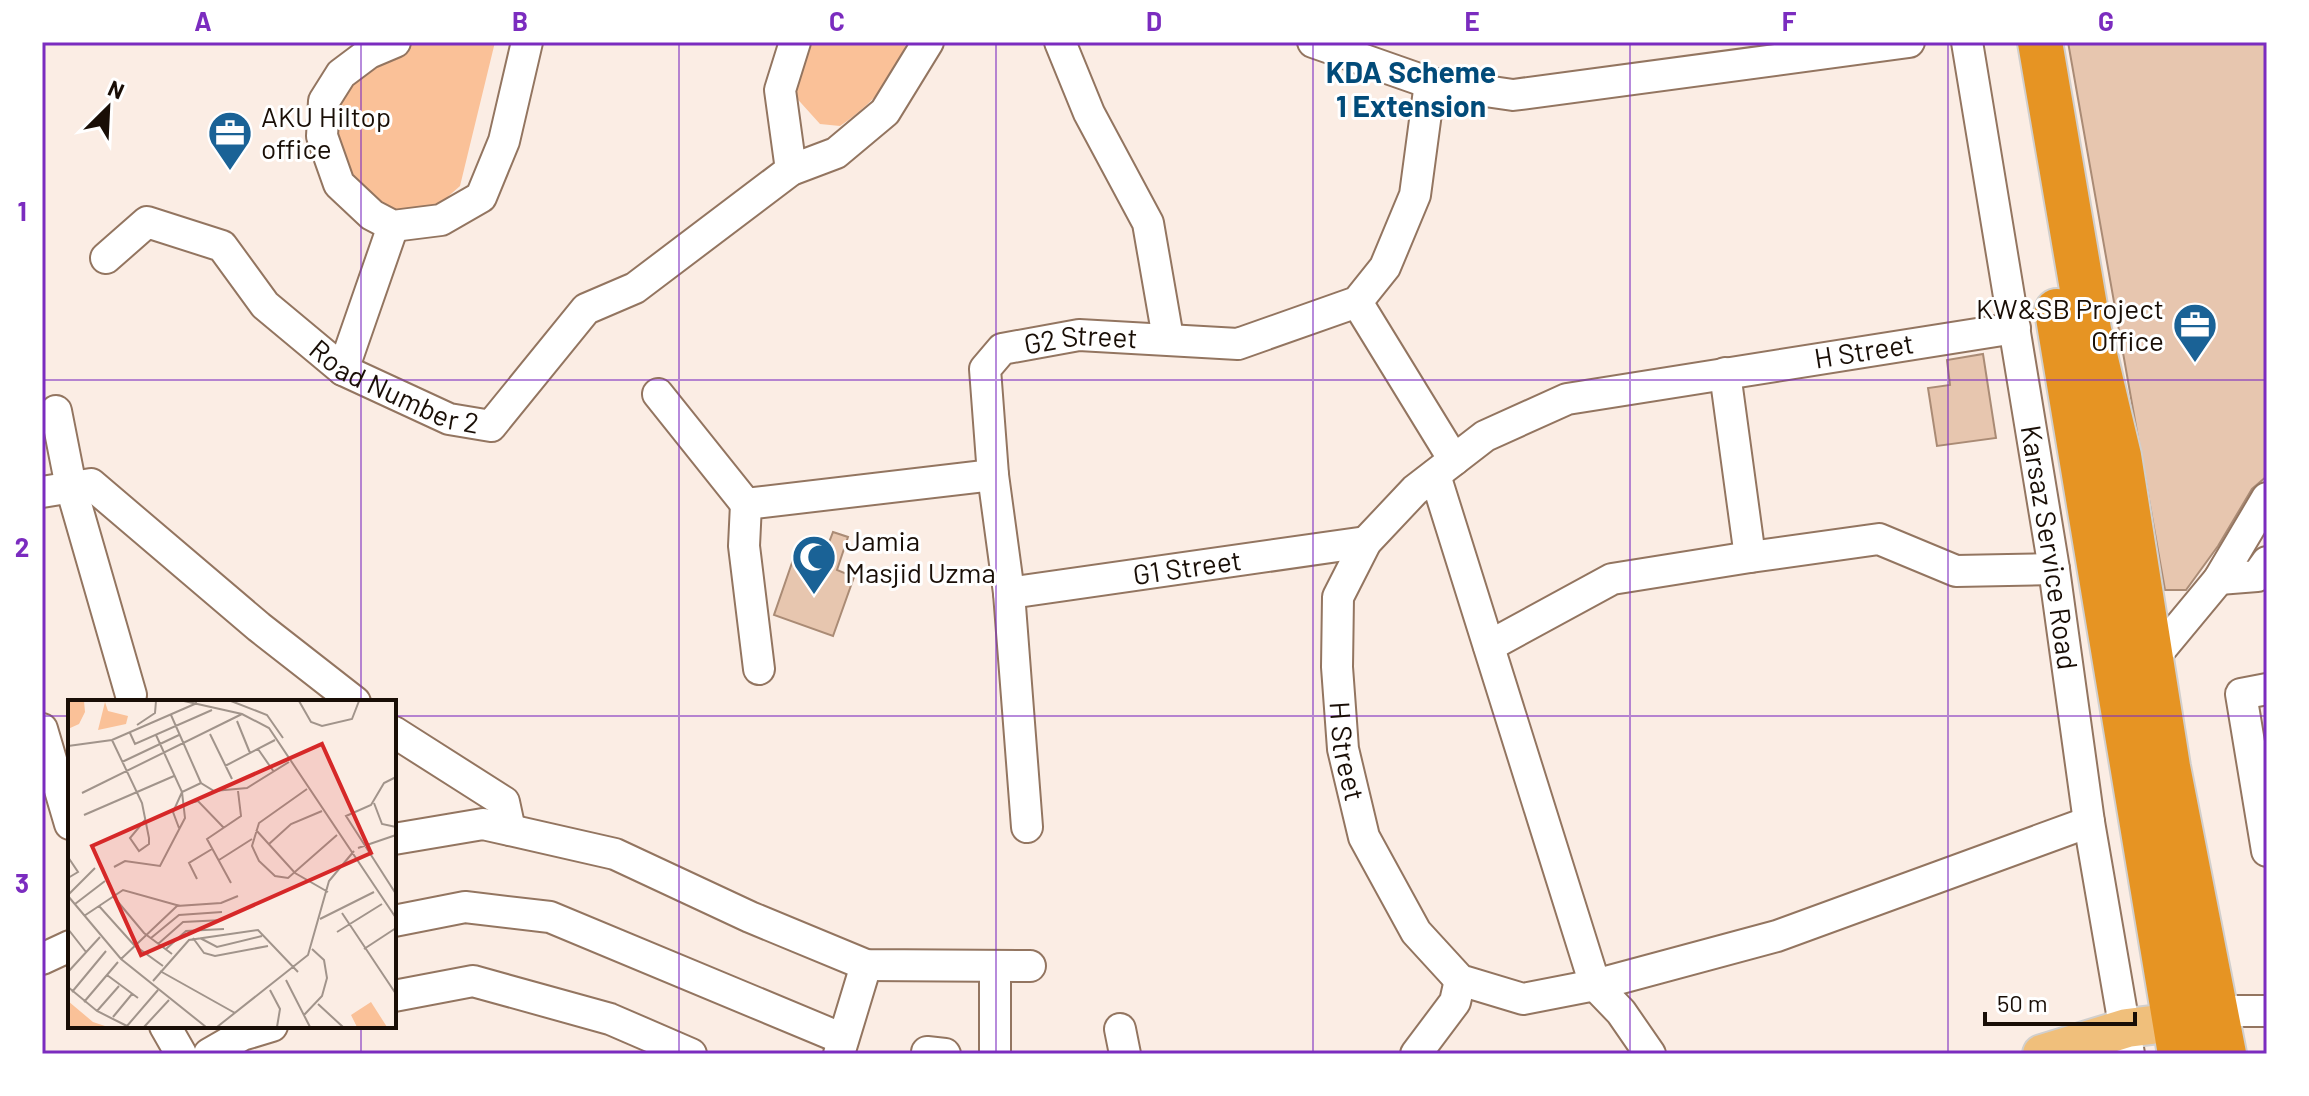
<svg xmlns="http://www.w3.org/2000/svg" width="2309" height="1096" font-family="Barlow,sans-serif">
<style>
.green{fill:#fac198}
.building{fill:#e7c6af;stroke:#aa8b75;stroke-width:2}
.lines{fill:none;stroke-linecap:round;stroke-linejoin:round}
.minor-casing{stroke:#937560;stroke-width:34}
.major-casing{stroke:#d1cfcd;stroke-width:42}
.highway-casing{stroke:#d1cfcd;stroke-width:48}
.minor{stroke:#fff;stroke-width:30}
.major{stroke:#f0bf7b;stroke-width:38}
.highway{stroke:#e69423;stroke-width:44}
.grid{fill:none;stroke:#7b2cbf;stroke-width:2;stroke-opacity:0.55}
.labels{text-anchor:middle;stroke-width:6;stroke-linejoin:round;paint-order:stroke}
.poi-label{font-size:28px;fill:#190e06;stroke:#fff;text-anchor:start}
.street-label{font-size:28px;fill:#190e06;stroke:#fff}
.neighbourhood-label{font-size:30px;font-weight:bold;fill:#024b79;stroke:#fff}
.inset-road{fill:none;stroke:#a1948b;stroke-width:2}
.view{fill:#d62828;fill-opacity:0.15;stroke:#d62828;stroke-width:4}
.inset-edge{fill:none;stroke:#190e06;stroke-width:4}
.neatline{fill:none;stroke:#7b2cbf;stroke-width:3}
.grid-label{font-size:26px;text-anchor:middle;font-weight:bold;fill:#7b2cbf}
</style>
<rect width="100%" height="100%" fill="#fbede4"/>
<!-- green -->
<path class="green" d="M 415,42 L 495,42 L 460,186 L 435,208 L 390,212 L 343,169 L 333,135 L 336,103 L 353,76 Z
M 805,42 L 907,42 C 890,83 876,101 840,126 L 820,124 L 792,93 Z"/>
<!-- building -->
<path class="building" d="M 2068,42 L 2267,42 L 2267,476 L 2252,489 L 2218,546 L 2186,590 L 2165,590 Z
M 1983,354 L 1996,438 L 1937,446 L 1928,388 L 1950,385 L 1947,360 Z
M 833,532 L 848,537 L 837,570 L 854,577 L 833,636 L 774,615 L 794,557 L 820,566 Z"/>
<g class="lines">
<!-- minor casing -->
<g class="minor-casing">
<g id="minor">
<path d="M 395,42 L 369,53 L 341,74 L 324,101 L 322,136 L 339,184 L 372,215 L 393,226 L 441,220 L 481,197 L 504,141 L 527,42"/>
<path d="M 1060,42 L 1089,113 L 1148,223 L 1168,338"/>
<path d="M 1313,42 L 1430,83 L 1513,95 L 1909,42"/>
<path id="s1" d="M 1967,42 L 2054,569 L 2089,822 L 2129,1054"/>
<path d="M 791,170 L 780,90 L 795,42"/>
<path id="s2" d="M 106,258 L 147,222 L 222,246 L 265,305 L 343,370 L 449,419 L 491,426 L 586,309 L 635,288 L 791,170 L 836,153 L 885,112 L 928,42"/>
<path d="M 1357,302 L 1454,460"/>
<path id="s3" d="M 2015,328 L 1567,399 L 1485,436 L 1415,490 L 1366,542 L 1338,597 L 1337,667 L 1343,749 L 1364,837 L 1416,932 L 1460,980 L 1523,999 L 1595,985 L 1777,936 L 2089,822"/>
<path d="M 343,370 L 393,226"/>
<path d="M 1725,373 L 1750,557"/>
<path d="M 658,394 L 746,504"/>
<path d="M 56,411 L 71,487 L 131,695"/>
<path d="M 1435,475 L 1595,985 L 1621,1012 L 1650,1054"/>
<path d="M 42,492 L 91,484 L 259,627 L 355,702"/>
<path d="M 2219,579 L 2257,576 L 2267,562"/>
<path id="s4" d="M 1009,593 L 1366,542"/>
<path d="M 1489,646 L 1612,579 L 1750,557 L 1879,539 L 1956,571 L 2054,569"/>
<path d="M 2151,661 L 2219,579 L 2267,498"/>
<path d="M 759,669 L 744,546 L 746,504 L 993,475"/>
<path d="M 2267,689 L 2241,694 L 2267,851"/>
<path d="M 42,729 L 70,824"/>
<path d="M 394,732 L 504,802 L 510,830"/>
<path id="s5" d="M 1027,827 L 1009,593 L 993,475 L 985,369 L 1002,349 L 1079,335 L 1238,344 L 1357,302 L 1385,267 L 1415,195 L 1430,83"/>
<path d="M 394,839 L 483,824 L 615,854 L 750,917 L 866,965 L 1030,966"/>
<path d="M 394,921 L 465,907 L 550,917 L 843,1039"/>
<path d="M 42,959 L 70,946"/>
<path d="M 995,966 L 995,1054"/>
<path d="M 394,996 L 473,981 L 610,1019 L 691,1054"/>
<path d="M 2216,1011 L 2267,1011"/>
<path d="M 165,1026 L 181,1054"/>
<path d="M 1120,1029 L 1125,1054"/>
<path d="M 927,1052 L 945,1054"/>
<path d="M 209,1054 L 242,1035 L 272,1026"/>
<path d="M 839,1054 L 866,965"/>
<path d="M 1416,1054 L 1455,1002 L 1460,980"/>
</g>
</g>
<!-- major casing -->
<g class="major-casing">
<path id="major" d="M 2042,1054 L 2127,1028 L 2176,1022"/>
</g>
<!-- highway casing -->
<g class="highway-casing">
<path id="highway" d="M 2040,42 L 2089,330 L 2119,456 L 2168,767 L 2224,1054
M 2057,311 L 2180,1054"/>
</g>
<!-- minor -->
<use href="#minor" class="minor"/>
<!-- major -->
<use href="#major" class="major"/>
<!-- highway -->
<use href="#highway" class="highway"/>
</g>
<!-- grid -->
<path class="grid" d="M 361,42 L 361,702M 679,42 L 679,1054M 996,42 L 996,1054M 1313,42 L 1313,1054M 1630,42 L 1630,1054M 1948,42 L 1948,1054M 42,380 L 2267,380M 42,716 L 70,716M 394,716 L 2267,716M 361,1026 L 361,1054"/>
<!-- icons -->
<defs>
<g id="office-pin" transform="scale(2.3)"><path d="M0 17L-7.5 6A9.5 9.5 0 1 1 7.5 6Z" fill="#1a6296" stroke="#fff"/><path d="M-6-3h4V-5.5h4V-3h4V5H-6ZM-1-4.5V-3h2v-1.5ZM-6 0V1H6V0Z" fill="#fff"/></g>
<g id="mosque-pin" transform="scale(2.3)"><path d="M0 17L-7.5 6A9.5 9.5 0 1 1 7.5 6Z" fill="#1a6296" stroke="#fff"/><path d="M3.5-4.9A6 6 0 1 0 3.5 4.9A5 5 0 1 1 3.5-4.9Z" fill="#fff"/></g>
</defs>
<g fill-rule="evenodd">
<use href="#office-pin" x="230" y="133"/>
<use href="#office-pin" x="2195" y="325"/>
<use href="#mosque-pin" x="814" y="557"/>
</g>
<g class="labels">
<!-- poi labels -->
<g class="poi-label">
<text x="261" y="127">AKU Hiltop<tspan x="261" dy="32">office</tspan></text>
<text x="2164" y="319" text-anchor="end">KW&amp;SB Project<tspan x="2164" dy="32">Office</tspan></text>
<text x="845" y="551">Jamia<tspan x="845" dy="32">Masjid Uzma</tspan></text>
</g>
<!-- street labels -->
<g class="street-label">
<text dy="10" stroke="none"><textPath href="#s5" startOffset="566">G2 Street</textPath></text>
<text transform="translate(1864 351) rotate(-9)" y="10">H Street</text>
<text dy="10" stroke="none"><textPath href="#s2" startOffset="362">Road Number 2</textPath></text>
<text dy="10" stroke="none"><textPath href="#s1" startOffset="512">Karsaz Service Road</textPath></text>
<text dy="10" stroke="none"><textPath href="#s4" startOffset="180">G1 Street</textPath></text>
<text dy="10" stroke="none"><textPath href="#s3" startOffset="920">H Street</textPath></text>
</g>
<!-- neighbourhood labels -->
<g class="neighbourhood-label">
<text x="1411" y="83">KDA Scheme<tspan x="1411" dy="34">1 Extension</tspan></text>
</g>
</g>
<!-- overview -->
<g transform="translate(68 700)">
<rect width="328" height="328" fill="#fbede4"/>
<path d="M 0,1 L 16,1 L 17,12 L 11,24 L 0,29 ZM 37,2 L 40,11 L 60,16 L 58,24 L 30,30 ZM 0,301 L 25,322 L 40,327 L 0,327 ZM 303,302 L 319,327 L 289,327 L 283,315 Z" fill="#fac198"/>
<path class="inset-road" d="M 116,1 L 174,14 L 201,28 L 328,218M 163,1 L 199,15 L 215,38M 231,1 L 243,22 L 254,26 L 284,19 L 291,1M 103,15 L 133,83 L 146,91 L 179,88 L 221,62M 169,21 L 182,53M 69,25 L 87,13 L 88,1M 62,33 L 67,44 L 144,10M 142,34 L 164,79M 44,40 L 74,103 L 81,138 L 81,144 L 71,151 L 62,138 L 77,120M 0,46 L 44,40 L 129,3M 190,49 L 206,72M 54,62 L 111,35M 157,66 L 207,40M 328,77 L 316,83 L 303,105 L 278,116 L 328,194M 239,89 L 191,123 L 184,146 L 191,161 L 207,176 L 220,178 L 269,135M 14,93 L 174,14M 306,103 L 314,124 L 328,127M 118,104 L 130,101 L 156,128M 16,115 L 106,76M 111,128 L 105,112 L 114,92 L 133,83M 188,130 L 227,173 L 260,192M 201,144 L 223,124 L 254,111M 290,148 L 328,135M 0,157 L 10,172 L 0,178M 151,160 L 184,139M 46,167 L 57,161 L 92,166 L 117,118 L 114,92 L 88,35M 129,179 L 121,163 L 144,149M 163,183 L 139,139 L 173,116 L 170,91M 0,195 L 27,168M 0,196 L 53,259 L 138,327M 45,196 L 76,233 L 104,254M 7,204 L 37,181M 31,206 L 66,245 L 95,266M 274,213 L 328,294M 16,216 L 55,190 L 112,206M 252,219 L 306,192M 0,229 L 18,252M 269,232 L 314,204M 83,238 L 111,215 L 154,212M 125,238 L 136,253 L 147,256 L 200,246M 132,238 L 149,247 L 194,236M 90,244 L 115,222 L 155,220M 98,249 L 118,231 L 156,229M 296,249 L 328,228M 53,259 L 109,206 L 153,203 L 170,196M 92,271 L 167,313M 0,272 L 32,237M 39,275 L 70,298M 218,280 L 242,327M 85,281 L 121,240 L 190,230 L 230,272M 0,287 L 29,311 L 61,327M 202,290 L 212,309 L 209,327M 4,292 L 38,251M 16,302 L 50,262M 250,304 L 275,327M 29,311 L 51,286M 236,315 L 254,296 L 259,278 L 256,260 L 244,249M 45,317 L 64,294M 59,326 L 90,290M 76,327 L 101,300M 149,327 L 240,255 L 261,181 L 286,151"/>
<path class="view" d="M 254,44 L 303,153 L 73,255 L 24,146 Z"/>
<rect width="328" height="328" class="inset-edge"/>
</g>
<!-- border -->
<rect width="2309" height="1096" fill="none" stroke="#ffffff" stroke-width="88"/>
<!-- north arrow -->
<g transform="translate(108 108) rotate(24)" stroke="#ffffff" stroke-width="6" paint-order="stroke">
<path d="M0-6L14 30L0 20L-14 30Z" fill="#190e06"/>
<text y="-12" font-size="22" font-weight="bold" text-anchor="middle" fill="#190e06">N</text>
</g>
<!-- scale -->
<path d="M1985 1012v12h150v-12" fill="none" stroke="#190e06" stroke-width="4"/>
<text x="1997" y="1012" font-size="24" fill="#190e06" stroke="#ffffff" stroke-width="6" paint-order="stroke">50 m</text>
<rect x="44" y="44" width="2221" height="1008" class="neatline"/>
<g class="grid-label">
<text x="203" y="31">A</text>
<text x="520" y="31">B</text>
<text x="837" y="31">C</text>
<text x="1154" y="31">D</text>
<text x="1472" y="31">E</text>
<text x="1789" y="31">F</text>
<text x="2106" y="31">G</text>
<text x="22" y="221">1</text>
<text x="22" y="557">2</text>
<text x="22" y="893">3</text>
</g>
</svg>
